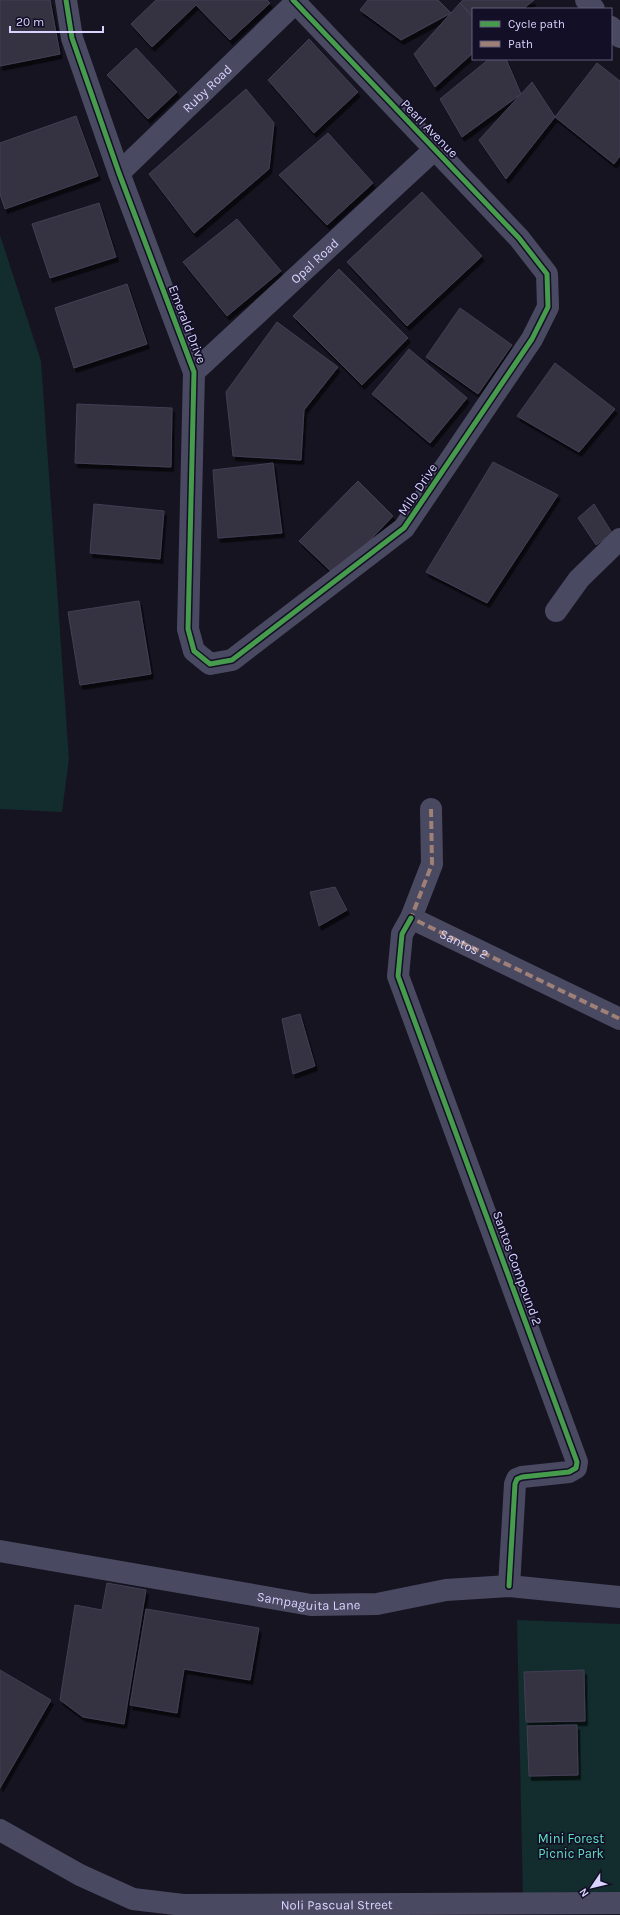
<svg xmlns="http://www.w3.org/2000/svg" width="620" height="1915" font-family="Karla,sans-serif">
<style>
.green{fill:#132c2d}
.building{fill:#343243;stroke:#433f54;filter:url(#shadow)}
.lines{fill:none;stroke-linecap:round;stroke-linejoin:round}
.minor{stroke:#4a4962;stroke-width:22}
.quiet{stroke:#9e8076;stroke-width:4;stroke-dasharray:8 4;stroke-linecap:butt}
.cycleway-casing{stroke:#130f26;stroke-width:8}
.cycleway{stroke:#469c4c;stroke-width:5}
.labels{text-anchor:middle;stroke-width:3.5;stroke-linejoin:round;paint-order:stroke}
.street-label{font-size:13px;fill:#d9d4ff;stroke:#130f26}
.park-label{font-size:13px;fill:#5fe0c0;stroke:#130f26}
</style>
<defs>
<filter id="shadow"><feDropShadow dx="2.5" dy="4.5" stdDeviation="0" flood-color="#0009"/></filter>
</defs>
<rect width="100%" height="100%" fill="#161421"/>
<!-- green -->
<path class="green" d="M 0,235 L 41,361 L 69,759 L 62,812 L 0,809 Z
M 517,1620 L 620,1624 L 620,1895 L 523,1899 Z"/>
<!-- building -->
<path class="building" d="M 0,0 L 50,0 L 60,54 L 0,66 Z
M 156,0 L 267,0 L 270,3 L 230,40 L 196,5 L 152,47 L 131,24 Z
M 368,0 L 438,0 L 451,13 L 401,40 L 360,10 Z
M 463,0 L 534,0 L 523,9 L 473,9 L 473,17 L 460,3 Z
M 460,3 L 473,17 L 473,53 L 435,87 L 414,54 Z
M 309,39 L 358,92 L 314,133 L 268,80 Z
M 136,48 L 177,92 L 148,119 L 107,75 Z
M 489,59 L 506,59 L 521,94 L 462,137 L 440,99 Z
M 597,63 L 620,81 L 620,156 L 614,164 L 555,117 Z
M 532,82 L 555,117 L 506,179 L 479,140 Z
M 246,89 L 274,123 L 269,169 L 194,233 L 149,174 Z
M 76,116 L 98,176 L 5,209 L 0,194 L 0,143 Z
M 328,133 L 373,183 L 327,225 L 279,175 Z
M 422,192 L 482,256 L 407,326 L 347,262 Z
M 99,203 L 116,257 L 50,278 L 32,224 Z
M 237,219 L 281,271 L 227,316 L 183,262 Z
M 339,269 L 408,338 L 362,385 L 293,316 Z
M 127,284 L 147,344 L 74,368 L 55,308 Z
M 460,308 L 512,345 L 478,394 L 426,357 Z
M 277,322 L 338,367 L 304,410 L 301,460 L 233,456 L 226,392 Z
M 409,349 L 467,398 L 430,443 L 372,394 Z
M 555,363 L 615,409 L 579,452 L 517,416 Z
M 77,404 L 172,408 L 171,467 L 75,463 Z
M 493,462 L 558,495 L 487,603 L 426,572 Z
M 273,463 L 282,533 L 218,538 L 213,470 Z
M 358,481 L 393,516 L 336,576 L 299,541 Z
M 94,504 L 164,511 L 160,559 L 90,553 Z
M 594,504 L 612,533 L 596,545 L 578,518 Z
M 139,601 L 151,674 L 80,685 L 68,612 Z
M 335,887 L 347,910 L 319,926 L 310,892 Z
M 300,1014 L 315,1066 L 293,1074 L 282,1019 Z
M 107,1583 L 146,1590 L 124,1724 L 83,1717 L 60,1700 L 75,1605 L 102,1610 Z
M 146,1609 L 259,1628 L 250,1680 L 184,1669 L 177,1713 L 130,1705 Z
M 0,1670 L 51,1700 L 0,1788 Z
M 584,1670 L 585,1721 L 526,1722 L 524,1672 Z
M 577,1725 L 578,1775 L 529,1776 L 527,1726 Z"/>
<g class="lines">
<!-- minor -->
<g class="minor">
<path d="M 66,0 L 72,38 L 119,173 L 194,372 L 188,629 L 194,651 L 210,664 L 232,660 L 404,528 L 532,339 L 548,307 L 547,274 L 519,238 L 293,0"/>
<path d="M 586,0 L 594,9"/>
<path d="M 611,27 L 620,37"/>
<path id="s1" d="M 119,173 L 295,3"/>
<path id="s2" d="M 194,372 L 435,149"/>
<path d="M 556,611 L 579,579 L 620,539"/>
<path d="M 431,809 L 432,864 L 411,918 L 402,934 L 398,976 L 577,1462 L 576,1468 L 569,1472 L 522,1477 L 517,1479 L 515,1484 L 509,1586"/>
<path d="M 411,918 L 620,1019"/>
<path id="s3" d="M 0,1551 L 311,1605 L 377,1604 L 446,1590 L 509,1586 L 620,1597"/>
<path id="s4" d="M 0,1830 L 80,1875 L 133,1899 L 183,1905 L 620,1903"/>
</g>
<!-- quiet -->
<path class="quiet" id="s5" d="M 431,809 L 432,864 L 411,918 L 620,1019"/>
<!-- cycleway casing -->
<g class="cycleway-casing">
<path id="cycleway" d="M 66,0 L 72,38 L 119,173 L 194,372 L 188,629 L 194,651 L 210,664 L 232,660 L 404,528 L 532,339 L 548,307 L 547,274 L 519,238 L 293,0
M 411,918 L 402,934 L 398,976 L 577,1462 L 576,1468 L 569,1472 L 522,1477 L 517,1479 L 515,1484 L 509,1586"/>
</g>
<!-- cycleway -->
<use href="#cycleway" class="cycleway"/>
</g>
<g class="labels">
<!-- street labels -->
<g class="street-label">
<text dy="5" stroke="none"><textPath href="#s1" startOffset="122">Ruby Road</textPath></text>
<text transform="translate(430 128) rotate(46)" y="5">Pearl Avenue</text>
<text dy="5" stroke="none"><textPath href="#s2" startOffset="164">Opal Road</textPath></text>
<text transform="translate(188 324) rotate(69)" y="5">Emerald Drive</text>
<text transform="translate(417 489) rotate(-56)" y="5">Milo Drive</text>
<text dy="5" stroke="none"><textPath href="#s5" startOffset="172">Santos 2</textPath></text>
<text transform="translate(518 1268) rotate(70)" y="5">Santos Compound 2</text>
<text dy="5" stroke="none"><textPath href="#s3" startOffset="313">Sampaguita Lane</textPath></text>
<text dy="5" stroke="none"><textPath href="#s4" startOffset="354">Noli Pascual Street</textPath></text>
</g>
<!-- park labels -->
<g class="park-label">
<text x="571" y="1843">Mini Forest<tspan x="571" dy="15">Picnic Park</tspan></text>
</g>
</g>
<!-- legend -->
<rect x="472" y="8" width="140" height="52" fill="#130f26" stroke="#625e7d"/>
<rect x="480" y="21" width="20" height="6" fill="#469c4c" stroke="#625e7d"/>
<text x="508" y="28" font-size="12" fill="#d9d4ff">Cycle path</text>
<rect x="480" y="41" width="20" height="6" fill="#9e8076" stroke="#625e7d"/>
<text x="508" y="48" font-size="12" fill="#d9d4ff">Path</text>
<!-- north arrow -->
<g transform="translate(592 1887) rotate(235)" stroke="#130f26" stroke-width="3" paint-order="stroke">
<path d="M0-3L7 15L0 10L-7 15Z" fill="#d9d4ff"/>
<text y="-6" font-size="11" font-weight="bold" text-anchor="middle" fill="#d9d4ff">N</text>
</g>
<!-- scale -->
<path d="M10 26v6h93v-6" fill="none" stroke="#d9d4ff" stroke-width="2"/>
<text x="16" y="26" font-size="12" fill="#d9d4ff" stroke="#130f26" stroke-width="3" paint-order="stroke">20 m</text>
</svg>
